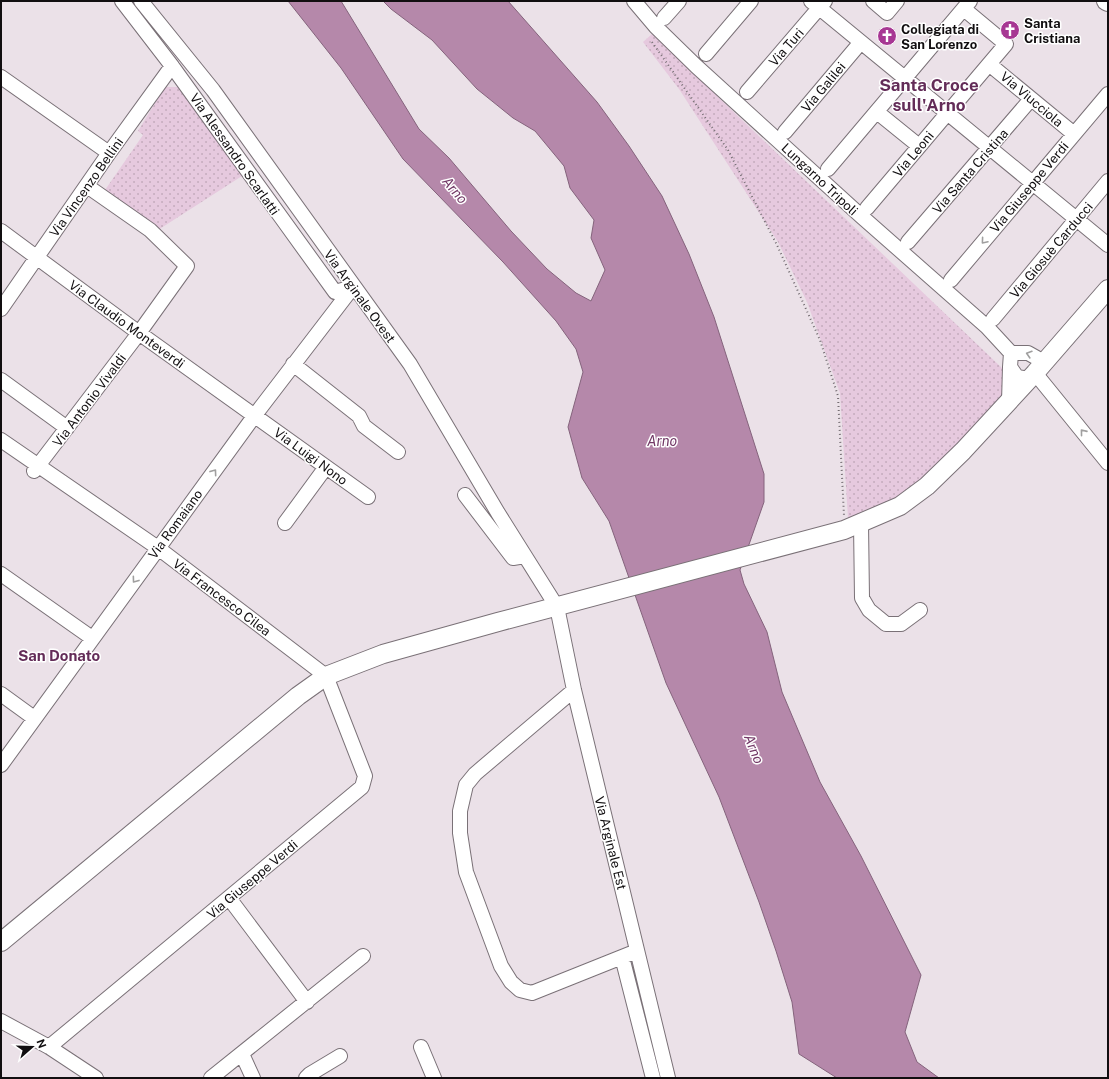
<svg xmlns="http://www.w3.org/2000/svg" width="1109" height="1079" font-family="'Public Sans',sans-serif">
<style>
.park{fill:url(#park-dots)}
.water{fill:#b588aa;stroke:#84637c}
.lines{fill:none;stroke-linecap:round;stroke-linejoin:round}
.minor-casing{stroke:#7a7177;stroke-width:16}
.major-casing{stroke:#7a7177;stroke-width:20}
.path{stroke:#746d72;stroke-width:2;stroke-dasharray:1 3;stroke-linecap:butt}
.minor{stroke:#fff;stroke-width:14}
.major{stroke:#fff;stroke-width:18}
.oneway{stroke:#a09f9f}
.labels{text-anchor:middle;stroke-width:3;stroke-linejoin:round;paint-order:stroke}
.poi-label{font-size:13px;font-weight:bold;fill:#110e10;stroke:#fff;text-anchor:start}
.street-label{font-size:13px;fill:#110e10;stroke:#fff}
.water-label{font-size:14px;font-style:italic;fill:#723866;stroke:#fff}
.quarter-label{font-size:15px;font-weight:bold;fill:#632c58;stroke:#fff}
.district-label{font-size:17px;font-weight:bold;fill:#632c58;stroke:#fff}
</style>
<defs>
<pattern id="park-dots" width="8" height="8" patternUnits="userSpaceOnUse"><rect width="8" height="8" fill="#e6c9de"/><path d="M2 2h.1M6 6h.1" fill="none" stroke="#c4abbd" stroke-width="1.8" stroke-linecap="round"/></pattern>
</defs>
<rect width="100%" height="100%" fill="#ebe1e8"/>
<!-- park -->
<path class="park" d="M 652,34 L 1002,368 L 1007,402 L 913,494 L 848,518 L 840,393 L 807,302 L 778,242 L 679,89 L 643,42 Z
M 165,87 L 178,87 L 242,176 L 158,230 L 105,190 L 143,135 L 138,131 Z"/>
<!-- water -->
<path class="water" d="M 288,1 L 341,1 L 419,129 L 449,158 L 511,231 L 547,269 L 576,293 L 591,301 L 605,270 L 591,238 L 594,220 L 570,188 L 564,166 L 535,131 L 513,118 L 477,89 L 432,40 L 391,9 L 383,1 L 508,1 L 597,102 L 629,146 L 662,196 L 689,254 L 714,317 L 764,474 L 764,502 L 740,570 L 744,584 L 767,632 L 782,692 L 820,782 L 861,856 L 921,975 L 905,1032 L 917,1062 L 939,1078 L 837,1078 L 799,1054 L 792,1002 L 776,951 L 759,902 L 719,797 L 666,683 L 609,521 L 582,478 L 568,427 L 583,372 L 576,349 L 556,321 L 503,262 L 403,159 L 341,68 Z"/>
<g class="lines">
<!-- minor casing -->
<g class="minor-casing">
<path id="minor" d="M 122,1 L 172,66 L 335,292 L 353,287
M 141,1 L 213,90 L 410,364 L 498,513 L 557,607 L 574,690 L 668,1078
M 634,1 L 656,27 L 696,66 L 861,216 L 987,327 L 1011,353
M 811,1 L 1108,245
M 873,1 L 887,13 L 897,1
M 664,18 L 679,1
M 706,54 L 751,1
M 989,64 L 1074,134
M 1,77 L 109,153
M 747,92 L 825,1
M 877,112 L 919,146
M 785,132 L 861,42
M 828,169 L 970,1
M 867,208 L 1006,44 L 964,9
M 1,231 L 139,333 L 368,497
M 908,242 L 1031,99
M 951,280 L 1108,94
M 1,309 L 109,153 L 172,66
M 993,319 L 1108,181
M 1011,353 L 1010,367 L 1017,377 L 1029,379
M 1011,353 L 1028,353 L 1044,362
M 293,364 L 359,416 L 364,426 L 398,452
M 1035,373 L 1108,463
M 1,380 L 67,428
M 1009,402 L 1010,367
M 1,440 L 158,548 L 326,676 L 365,776 L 362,787 L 49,1047
M 34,471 L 139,333 L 187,266 L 150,230 L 87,186
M 465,495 L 513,558 L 525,556
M 285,523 L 326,467
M 861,524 L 862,598 L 869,610 L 886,624 L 901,624 L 920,610
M 1,574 L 92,638
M 574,690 L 475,774 L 466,785 L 460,811 L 460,833 L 466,872 L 501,966 L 511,982 L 520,990 L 532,993 L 637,951
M 1,694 L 34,718
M 1,765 L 255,415 L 353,287
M 229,898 L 307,1002
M 622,957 L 653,1078
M 1,1021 L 49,1047 L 96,1078
M 421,1047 L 434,1078
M 242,1054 L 253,1078
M 211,1078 L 363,956
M 306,1078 L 310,1074 L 340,1056"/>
</g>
<!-- major casing -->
<g class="major-casing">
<path id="major" d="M 1106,1 L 1108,2
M 1,942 L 298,696 L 326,676 L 383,654 L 498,622 L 844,530 L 900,506 L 927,486 L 963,451 L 1035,373 L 1108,289"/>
</g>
<!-- path -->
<path class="path" d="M 652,42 L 728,150 L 777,245 L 820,340 L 838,396 L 844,516"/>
<!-- minor -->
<use href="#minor" class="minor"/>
<!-- major -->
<use href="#major" class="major"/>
</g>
<!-- one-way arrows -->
<defs><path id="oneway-chevron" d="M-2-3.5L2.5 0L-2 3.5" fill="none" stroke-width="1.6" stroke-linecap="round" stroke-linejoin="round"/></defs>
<g class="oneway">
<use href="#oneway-chevron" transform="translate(984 241) rotate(130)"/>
<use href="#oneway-chevron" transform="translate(1029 354) rotate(-163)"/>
<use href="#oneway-chevron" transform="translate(1083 432) rotate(-129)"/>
<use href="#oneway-chevron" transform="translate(214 472) rotate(-54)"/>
<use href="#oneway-chevron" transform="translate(135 580) rotate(126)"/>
</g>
<!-- icons -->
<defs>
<g id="church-disc" transform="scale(1)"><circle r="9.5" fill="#a73793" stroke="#fff"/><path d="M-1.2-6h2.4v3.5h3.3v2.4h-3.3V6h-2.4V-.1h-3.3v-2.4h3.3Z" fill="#fff"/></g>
</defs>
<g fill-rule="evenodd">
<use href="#church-disc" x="1010" y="30"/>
<use href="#church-disc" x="887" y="36"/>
</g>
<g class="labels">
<!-- poi labels -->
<g class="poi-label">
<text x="1024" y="28">Santa<tspan x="1024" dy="15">Cristiana</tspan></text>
<text x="901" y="34">Collegiata di<tspan x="901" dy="15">San Lorenzo</tspan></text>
</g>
<!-- street labels -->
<g class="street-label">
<text transform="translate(786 47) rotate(-49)" y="5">Via Turi</text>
<text transform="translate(823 87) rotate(-50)" y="5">Via Galilei</text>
<text transform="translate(1032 99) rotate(40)" y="5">Via Viucciola</text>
<text transform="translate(235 154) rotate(55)" y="5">Via Alessandro Scarlatti</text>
<text transform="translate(913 154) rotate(-50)" y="5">Via Leoni</text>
<text transform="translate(970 171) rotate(-49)" y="5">Via Santa Cristina</text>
<text transform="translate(820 179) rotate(43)" y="5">Lungarno Tripoli</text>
<text transform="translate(86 187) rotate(-55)" y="5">Via Vincenzo Bellini</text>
<text transform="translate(1029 187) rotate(-50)" y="5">Via Giuseppe Verdi</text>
<text transform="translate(1051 250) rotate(-50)" y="5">Via Giosuè Carducci</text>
<text transform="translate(360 296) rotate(54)" y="5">Via Arginale Ovest</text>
<text transform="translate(127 324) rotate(36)" y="5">Via Claudio Monteverdi</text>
<text transform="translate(89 400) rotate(-53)" y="5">Via Antonio Vivaldi</text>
<text transform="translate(311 456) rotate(36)" y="5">Via Luigi Nono</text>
<text transform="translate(175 524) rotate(-54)" y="5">Via Romaiano</text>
<text transform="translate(222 597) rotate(37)" y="5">Via Francesco Cilea</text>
<text transform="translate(611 843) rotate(76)" y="5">Via Arginale Est</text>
<text transform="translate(252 879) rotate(-40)" y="5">Via Giuseppe Verdi</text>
</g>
<!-- water labels -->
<g class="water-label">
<text transform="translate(455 190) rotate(50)" y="5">Arno</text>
<text x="662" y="446">Arno</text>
<text transform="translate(754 749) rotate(68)" y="5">Arno</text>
</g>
<!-- quarter labels -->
<g class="quarter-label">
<text x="59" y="661">San Donato</text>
</g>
<!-- district labels -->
<g class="district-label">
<text x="929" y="91">Santa Croce<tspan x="929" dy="20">sull'Arno</tspan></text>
</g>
</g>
<!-- border -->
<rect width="1109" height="1079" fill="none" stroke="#110e10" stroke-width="4"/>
<!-- north arrow -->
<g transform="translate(32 1047) rotate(70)" stroke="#ffffff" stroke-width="3" paint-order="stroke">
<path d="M0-3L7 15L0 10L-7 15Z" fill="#110e10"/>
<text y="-6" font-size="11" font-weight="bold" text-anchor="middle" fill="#110e10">N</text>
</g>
</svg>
